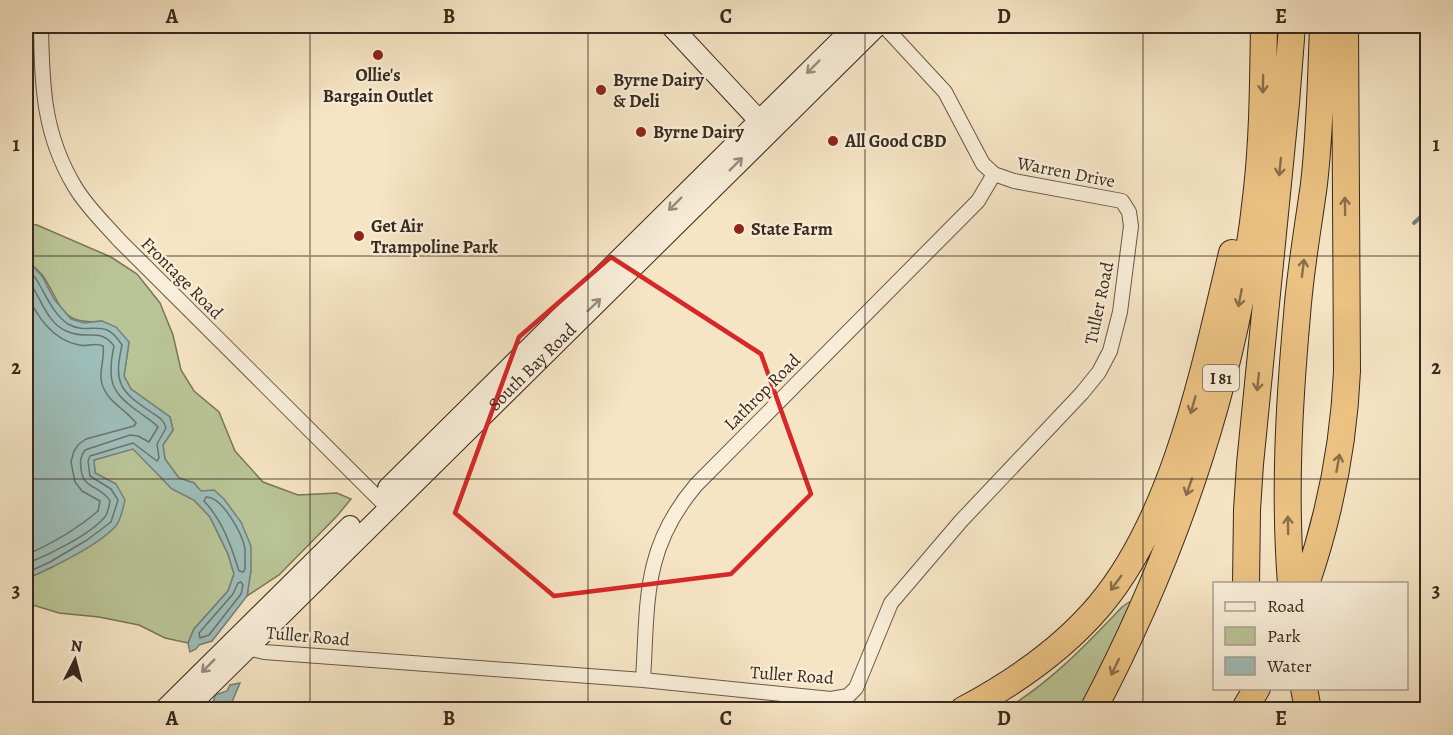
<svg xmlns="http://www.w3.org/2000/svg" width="1453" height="735" font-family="Alegreya,serif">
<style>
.green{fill:#bac597;stroke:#79775a;stroke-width:1.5}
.water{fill:#9ebeba;stroke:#75827c;stroke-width:1.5}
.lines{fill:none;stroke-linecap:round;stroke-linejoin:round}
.shore{stroke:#6b746c;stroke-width:1.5}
.stream{stroke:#75827c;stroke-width:4}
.street-casing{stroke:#685848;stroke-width:16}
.secondary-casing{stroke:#38291e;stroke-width:22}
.highway-casing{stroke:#38291e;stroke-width:28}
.street{stroke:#f9eed9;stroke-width:14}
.secondary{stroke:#f9eed9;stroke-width:20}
.highway{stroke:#ebc282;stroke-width:26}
.oneway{stroke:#988c7c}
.oneway2{stroke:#896e4b}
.marked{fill:none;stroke:#d62828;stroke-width:4.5;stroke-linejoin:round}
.grid{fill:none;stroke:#38291e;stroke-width:1.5;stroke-opacity:0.55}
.poi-dot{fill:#8f2418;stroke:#f9eed9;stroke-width:2}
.labels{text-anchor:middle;stroke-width:4.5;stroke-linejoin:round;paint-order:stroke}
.shield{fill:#f9eed9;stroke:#726456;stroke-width:1.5}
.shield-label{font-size:16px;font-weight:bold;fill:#38291e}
.poi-label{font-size:18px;font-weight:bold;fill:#38291e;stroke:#f9eed9;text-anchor:start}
.street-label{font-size:18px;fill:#38291e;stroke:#f9eed9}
.neatline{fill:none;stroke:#38291e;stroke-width:2}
.grid-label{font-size:20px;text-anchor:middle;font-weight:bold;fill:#38291e}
</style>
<rect width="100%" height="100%" fill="#f6e5c5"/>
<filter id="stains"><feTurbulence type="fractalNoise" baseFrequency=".00333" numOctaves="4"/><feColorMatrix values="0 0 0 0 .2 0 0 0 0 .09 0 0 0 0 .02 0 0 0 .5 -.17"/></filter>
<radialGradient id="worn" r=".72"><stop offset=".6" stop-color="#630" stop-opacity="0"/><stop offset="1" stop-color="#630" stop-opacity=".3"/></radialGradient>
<!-- green -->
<path class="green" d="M 26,223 L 37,225 L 111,257 L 137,274 L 160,303 L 173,335 L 181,370 L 194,391 L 219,412 L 235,451 L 263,482 L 298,495 L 337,493 L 351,499 L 337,516 L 279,575 L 247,596 L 251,570 L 194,483 L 179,478 L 165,459 L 163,445 L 173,430 L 170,417 L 131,389 L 124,376 L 129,342 L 102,321 C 60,326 62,305 43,276 C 38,270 31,264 26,259 Z
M 133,448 L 172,489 L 194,500 L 210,517 L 228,554 L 234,574 L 228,591 L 194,629 L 188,643 L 165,638 L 139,625 L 99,617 L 59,613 L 26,603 L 26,579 L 53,567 L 116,484 L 95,473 L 94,460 Z
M 1129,602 L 1131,603 L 1083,709 L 1004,710 C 1050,683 1086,645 1122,607 Z"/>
<!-- water -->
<path class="water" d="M 26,259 L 42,276 L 54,299 L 71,319 L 84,323 L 102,321 L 116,327 L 129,342 L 124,376 L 131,389 L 170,417 L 173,430 L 163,445 L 165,459 L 179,478 L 194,483 L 201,491 L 214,490 L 224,499 L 241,522 L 251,546 L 251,570 L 247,596 L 212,641 L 199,645 L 196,649 L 190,652 L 188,643 L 194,629 L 228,591 L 234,574 L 228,554 L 210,517 L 194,500 L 172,489 L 133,449 L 94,460 L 95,473 L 116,484 L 125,500 C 123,508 121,521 115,527 C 97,546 51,568 26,579 Z
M 240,683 L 229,709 L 206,709 L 213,703 L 215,695 L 227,691 L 230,685 Z"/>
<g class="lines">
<!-- shore -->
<path class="shore" d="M 26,268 C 30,272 35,276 38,282 C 46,296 54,315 68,324 C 91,337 103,315 122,345 C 114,382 118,390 151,412 C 158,417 164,419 166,428 L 157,444 L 159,458 L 157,461 L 133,443 L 90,456 L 88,461 L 90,476 L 111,489 L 118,500 L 111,522 L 87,540 L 50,562 L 26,573
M 26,278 C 40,293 45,322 66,331 C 87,341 101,327 114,346 C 106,383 112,394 143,415 C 148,419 154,422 158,427 L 149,442 L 138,436 L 130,435 L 85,450 C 80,457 80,461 81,469 C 83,490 101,485 110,501 C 109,506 108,514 104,518 C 88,536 48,555 26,564
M 26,293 C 37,316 52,340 79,345 C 88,347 95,342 103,346 C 105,356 100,368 101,379 C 104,401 125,408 136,423 L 134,426 L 86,439 L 79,444 L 74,451 L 71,462 L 75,482 L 82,491 L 100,501 L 98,511 C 77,529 51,544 26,555
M 206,497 C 222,496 243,535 245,549 C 245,556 245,563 245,569 L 243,572 L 239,571 C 231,545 222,520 204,501 Z
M 241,582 L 243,585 L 241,594 L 209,635 L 200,638 L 199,633 L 233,594 L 238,583 Z"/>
<!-- stream -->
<path class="stream" d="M 1414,223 L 1428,210"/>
<!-- street casing -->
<g class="street-casing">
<path id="street" d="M 41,26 C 42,85 43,134 75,187 C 87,207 104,223 119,240 L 388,508
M 242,644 L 247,648 L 264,652 L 643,680 L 831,699 L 848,696 L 856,688 L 891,603 L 961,521 L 1082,393 L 1099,372 L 1110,351 L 1120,312 L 1131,226 L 1129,212 L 1122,201 L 1014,181 L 994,174 L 983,164 L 945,92 L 884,26
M 643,680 C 648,601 642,549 696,485 L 978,201 L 994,174"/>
</g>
<!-- secondary casing -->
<g class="secondary-casing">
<g id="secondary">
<path d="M 671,26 L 767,129"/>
<path d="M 388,488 L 855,26"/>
<path d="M 164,710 L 350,526"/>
<path id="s1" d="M 185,710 L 877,26"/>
</g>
</g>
<!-- highway casing -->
<g class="highway-casing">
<path id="highway" d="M 1246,584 L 1247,510 L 1250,464 L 1286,103 L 1292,26
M 1291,584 C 1284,494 1289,404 1297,315 C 1300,272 1308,228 1314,184 C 1320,132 1321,79 1323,26
M 1306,584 C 1330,514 1344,444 1347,371 L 1345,26
M 1304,688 L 1308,710
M 963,710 C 1014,683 1063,649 1100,605 C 1176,514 1205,365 1232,253
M 1093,710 C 1178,549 1238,370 1257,189 C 1263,135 1263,80 1264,26
M 1244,710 L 1257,688"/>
</g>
<!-- street -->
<use href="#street" class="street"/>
<!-- secondary -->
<use href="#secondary" class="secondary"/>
<!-- highway -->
<use href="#highway" class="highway"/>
</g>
<!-- one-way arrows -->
<defs><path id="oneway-shaft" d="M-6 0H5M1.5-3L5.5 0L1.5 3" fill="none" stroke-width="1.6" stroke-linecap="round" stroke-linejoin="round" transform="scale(1.5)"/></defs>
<g class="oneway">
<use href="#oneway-shaft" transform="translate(813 67) rotate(135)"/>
<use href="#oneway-shaft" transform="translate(736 164) rotate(-45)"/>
<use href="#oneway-shaft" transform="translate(675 204) rotate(135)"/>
<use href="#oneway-shaft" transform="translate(594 305) rotate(-44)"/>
<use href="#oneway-shaft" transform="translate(208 666) rotate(135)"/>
</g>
<g class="oneway2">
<use href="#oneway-shaft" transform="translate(1263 84) rotate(91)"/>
<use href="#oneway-shaft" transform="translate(1280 167) rotate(96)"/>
<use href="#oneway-shaft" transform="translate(1345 206) rotate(-91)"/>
<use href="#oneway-shaft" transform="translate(1303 268) rotate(-83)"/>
<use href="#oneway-shaft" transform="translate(1240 298) rotate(101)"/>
<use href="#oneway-shaft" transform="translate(1258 382) rotate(96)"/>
<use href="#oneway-shaft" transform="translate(1193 405) rotate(106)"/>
<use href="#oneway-shaft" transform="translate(1338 463) rotate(-80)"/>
<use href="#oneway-shaft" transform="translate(1189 487) rotate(109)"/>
<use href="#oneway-shaft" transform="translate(1288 525) rotate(-91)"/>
<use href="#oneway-shaft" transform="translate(1116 583) rotate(126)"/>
<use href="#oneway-shaft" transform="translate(1115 667) rotate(116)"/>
</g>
<!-- marked area -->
<path class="marked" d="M 611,257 L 761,354 L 811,494 L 731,574 L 554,596 L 455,513 L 519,337 Z"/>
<!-- grid -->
<path class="grid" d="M 310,26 L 310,710M 588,26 L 588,710M 865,26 L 865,710M 1143,26 L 1143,710M 26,256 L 1428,256M 26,479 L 1428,479"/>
<!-- markers -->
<g class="poi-dot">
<circle cx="378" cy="55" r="6"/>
<circle cx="601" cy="90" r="6"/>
<circle cx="641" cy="132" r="6"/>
<circle cx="833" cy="141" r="6"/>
<circle cx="739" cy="229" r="6"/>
<circle cx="359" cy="236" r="6"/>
</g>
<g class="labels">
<!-- shield labels -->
<rect class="shield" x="1203" y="365" width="36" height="26" rx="4.5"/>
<g class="shield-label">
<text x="1221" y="384">I 81</text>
</g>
<!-- poi labels -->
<g class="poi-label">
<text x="378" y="81" text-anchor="middle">Ollie's<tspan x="378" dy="21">Bargain Outlet</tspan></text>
<text x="613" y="86">Byrne Dairy<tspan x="613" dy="21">&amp; Deli</tspan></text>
<text x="653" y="138">Byrne Dairy</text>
<text x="845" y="147">All Good CBD</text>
<text x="371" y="232">Get Air<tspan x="371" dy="21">Trampoline Park</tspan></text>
<text x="751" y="235">State Farm</text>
</g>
<!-- street labels -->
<g class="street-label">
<text transform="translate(1066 172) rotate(11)" y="6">Warren Drive</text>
<text transform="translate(182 278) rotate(45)" y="6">Frontage Road</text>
<text transform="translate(1099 303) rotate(-78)" y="6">Tuller Road</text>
<text dy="6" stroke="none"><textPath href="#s1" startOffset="488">South Bay Road</textPath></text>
<text transform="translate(762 392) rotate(-45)" y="6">Lathrop Road</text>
<text transform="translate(308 636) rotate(5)" y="6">Tuller Road</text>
<text transform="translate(792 675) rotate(4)" y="6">Tuller Road</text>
</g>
</g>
<!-- margin -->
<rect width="1453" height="735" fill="none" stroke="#f6e5c5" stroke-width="66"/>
<!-- legend -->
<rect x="1213" y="582" width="195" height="108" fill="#f9eed9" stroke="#ac9f8e" stroke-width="1.5"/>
<rect x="1225" y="602" width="30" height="9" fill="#f9eed9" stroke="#ac9f8e" stroke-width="1.5"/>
<text x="1267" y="612" font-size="18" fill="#38291e">Road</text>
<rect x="1225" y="627" width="30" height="18" fill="#bac597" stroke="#ac9f8e" stroke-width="1.5"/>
<text x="1267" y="642" font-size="18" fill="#38291e">Park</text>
<rect x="1225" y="657" width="30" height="18" fill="#9ebeba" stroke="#ac9f8e" stroke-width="1.5"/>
<text x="1267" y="672" font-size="18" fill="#38291e">Water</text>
<!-- north arrow -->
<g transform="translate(75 660) rotate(6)" stroke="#f9eed9" stroke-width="4.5" paint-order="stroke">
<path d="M0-4.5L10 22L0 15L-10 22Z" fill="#38291e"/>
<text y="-9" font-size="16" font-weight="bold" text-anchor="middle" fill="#38291e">N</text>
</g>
<rect x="33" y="33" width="1387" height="669" class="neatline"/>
<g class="grid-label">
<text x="172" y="23">A</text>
<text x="449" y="23">B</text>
<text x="726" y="23">C</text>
<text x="1004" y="23">D</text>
<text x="1281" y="23">E</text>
<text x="16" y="151">1</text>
<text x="1436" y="151">1</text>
<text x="16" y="374">2</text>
<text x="1436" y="374">2</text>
<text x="16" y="597">3</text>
<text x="1436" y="597">3</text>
<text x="172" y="725">A</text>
<text x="449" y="725">B</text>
<text x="726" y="725">C</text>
<text x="1004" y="725">D</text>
<text x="1281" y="725">E</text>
</g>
<rect width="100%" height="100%" filter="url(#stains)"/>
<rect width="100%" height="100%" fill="url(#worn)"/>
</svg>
